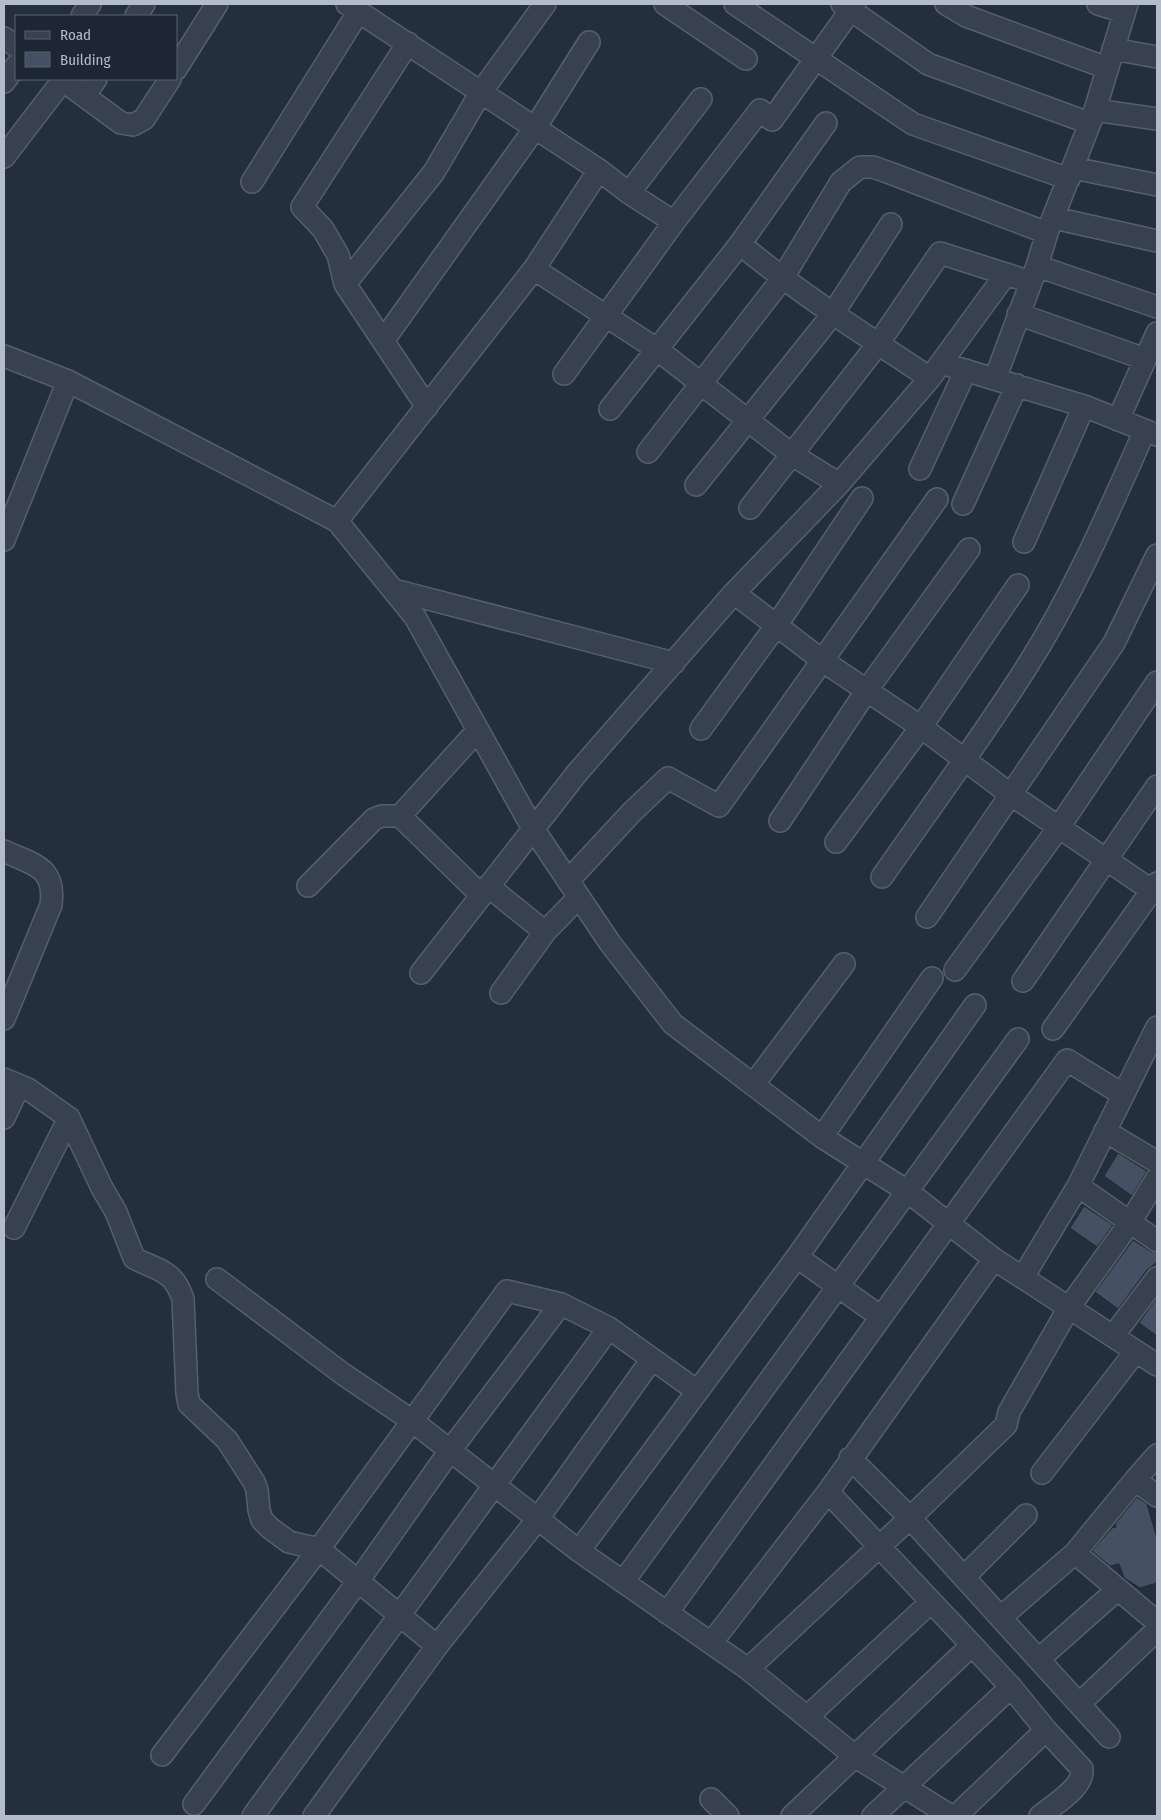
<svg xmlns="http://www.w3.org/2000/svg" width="1161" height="1820" font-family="'Fira Sans Condensed',sans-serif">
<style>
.building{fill:#455162;stroke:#1f2835}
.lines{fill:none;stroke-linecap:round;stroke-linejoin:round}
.minor-casing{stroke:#565f6c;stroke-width:24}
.minor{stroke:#38414e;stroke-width:21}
</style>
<rect width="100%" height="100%" fill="#242f3e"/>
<!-- building -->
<path class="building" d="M 1118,1153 L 1147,1171 L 1132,1196 L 1104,1176 Z
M 1084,1206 L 1113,1225 L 1097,1247 L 1070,1228 Z
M 1133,1240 L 1150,1251 L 1157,1253 L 1157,1262 L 1147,1270 L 1118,1309 L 1095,1292 Z
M 1156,1299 L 1157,1300 L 1157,1336 L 1139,1323 Z
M 1137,1497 L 1147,1504 L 1157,1538 L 1157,1583 L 1140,1588 L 1124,1578 L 1119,1564 L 1110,1566 L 1092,1551 L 1112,1528 L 1116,1527 L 1115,1524 Z"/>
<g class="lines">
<!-- minor casing -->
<g class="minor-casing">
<path id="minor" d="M 347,4 L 599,170 L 629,193 L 674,222 L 564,374
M 665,4 L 746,59
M 735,4 L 913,124 L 1069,179
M 842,4 L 928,64 L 1089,123
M 946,4 L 966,16 L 1107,68
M 1098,4 L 1124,12
M 82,16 L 90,4
M 136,16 L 144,4
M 4,38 L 16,46
M 408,43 L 302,207 L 323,229 L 338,255 L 345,284 L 427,407
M 1113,49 L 1157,57
M 176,69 L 217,4
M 61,79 L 121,123 L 133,125 L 144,119 L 170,79
M 4,82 L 16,66
M 84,96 L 96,79
M 1095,110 L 1157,119
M 4,157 L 63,80
M 1073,168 L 1157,185
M 252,182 L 359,11
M 629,193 L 701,99
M 1054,218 L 1157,241
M 674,222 L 760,110 L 772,120 L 855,4
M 740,244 C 800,294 865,335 930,378
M 1037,266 L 1157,307
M 534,269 L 658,350 L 791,454 L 839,484
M 345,284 L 434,172 L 481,92 L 545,4
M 1018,314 L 1145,359
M 383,341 L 535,128 L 589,42
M 4,356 L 68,381 L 337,521 L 415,617 L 532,827 L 610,943 L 673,1024 L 822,1137 L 907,1191 L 994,1259 L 1157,1365
M 941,363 L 1084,406 L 1157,435
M 995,379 L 1037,266 L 1047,233 L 1095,110 L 1127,4
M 610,409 L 740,244 L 826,123
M 1118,420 L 1157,333
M 648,452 L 782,279 L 841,182 L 860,167 L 873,167 L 890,173 L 1047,233
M 920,469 L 966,370
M 696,485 L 832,315 L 891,224
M 963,504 L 1017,385
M 750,508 L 878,344 L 940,253 L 1031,282
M 337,521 L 534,269 L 599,170
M 4,540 L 68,381
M 1024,542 L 1084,406
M 394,590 L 674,663
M 734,593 L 823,661 L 921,727 L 1010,794 L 1157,894
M 701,729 L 776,626 L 862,498
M 400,816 L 478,730
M 780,821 L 867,690 L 969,549
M 836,842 L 921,727 L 1018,585
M 4,851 C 33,865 56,866 51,905 L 4,1019
M 882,877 C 930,808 981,739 1026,668 C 1074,593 1109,511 1145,430
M 568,881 L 632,812 L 668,778 L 719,806 L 937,499
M 308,886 L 374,819 L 382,816 L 400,816 L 481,895
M 488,886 L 545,932 L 579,897
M 927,917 L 1114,643 L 1157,555
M 955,970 L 1059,827 L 1157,682
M 421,973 L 577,773 L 734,593 L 839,484 L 930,378 L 1006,274
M 1023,981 L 1157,786
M 501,993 L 545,932
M 1053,1029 L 1157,883
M 4,1079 L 28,1089 L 69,1118 L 102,1188 L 116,1212 L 134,1258 C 158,1271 173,1269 183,1299 L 187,1393 L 189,1404 L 227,1440 L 254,1482 L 257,1490 L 259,1510 L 262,1520 L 270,1528 L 289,1542 L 319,1549 L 437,1646
M 753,1085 L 844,964
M 4,1118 L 19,1086
M 1105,1131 L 1157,1162
M 822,1137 L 932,978
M 1078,1186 L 1157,1241
M 14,1228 L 69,1118
M 797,1257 L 881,1317
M 1023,1277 L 1078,1186 L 1157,1027
M 217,1279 L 343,1374 L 411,1420 L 579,1551 L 748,1669 L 856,1757 L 951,1816
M 1113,1336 L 1157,1278
M 1157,1455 L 1135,1480 L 1157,1496
M 850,1458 L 910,1518 L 1109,1737
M 1042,1473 L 1136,1351
M 1135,1480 L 1075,1553 L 1157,1622
M 579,1551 L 797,1257 L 975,1005
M 964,1577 L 1026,1515
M 623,1582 L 1018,1039
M 667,1613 L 1067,1060 L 1122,1094
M 1001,1617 L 1075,1553
M 712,1642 L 828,1492 L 994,1259
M 1039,1659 L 1117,1590
M 748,1669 L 910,1518 L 1006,1425 L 1009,1412 L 1070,1306 L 1131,1221 L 1157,1178
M 1079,1704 L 1157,1630
M 807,1717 L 931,1602
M 162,1755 L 319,1549 L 507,1291 L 561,1304 L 609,1328 L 697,1391
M 711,1799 L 728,1816
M 194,1804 L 359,1580 L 449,1452 L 561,1304
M 253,1816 L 609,1328
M 314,1816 L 437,1646 L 537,1520 L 652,1359
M 792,1816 L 972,1645 L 828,1492
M 873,1816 L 1011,1687 L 972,1645
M 956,1816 L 1046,1730 L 1011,1687
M 1040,1816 C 1053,1805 1084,1788 1082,1769 L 1046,1730"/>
</g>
<!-- minor -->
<use href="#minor" class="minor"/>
</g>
<!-- border -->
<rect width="1161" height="1820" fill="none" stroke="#b4bcc9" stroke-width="10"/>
<!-- legend -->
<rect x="15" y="15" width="162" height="65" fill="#1d2633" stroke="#59626f"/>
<rect x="25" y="31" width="25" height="8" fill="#38414e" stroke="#59626f"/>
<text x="60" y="40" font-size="15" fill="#b4bcc9">Road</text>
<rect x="25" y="52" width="25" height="15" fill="#455162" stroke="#59626f"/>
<text x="60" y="65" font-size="15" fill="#b4bcc9">Building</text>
</svg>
